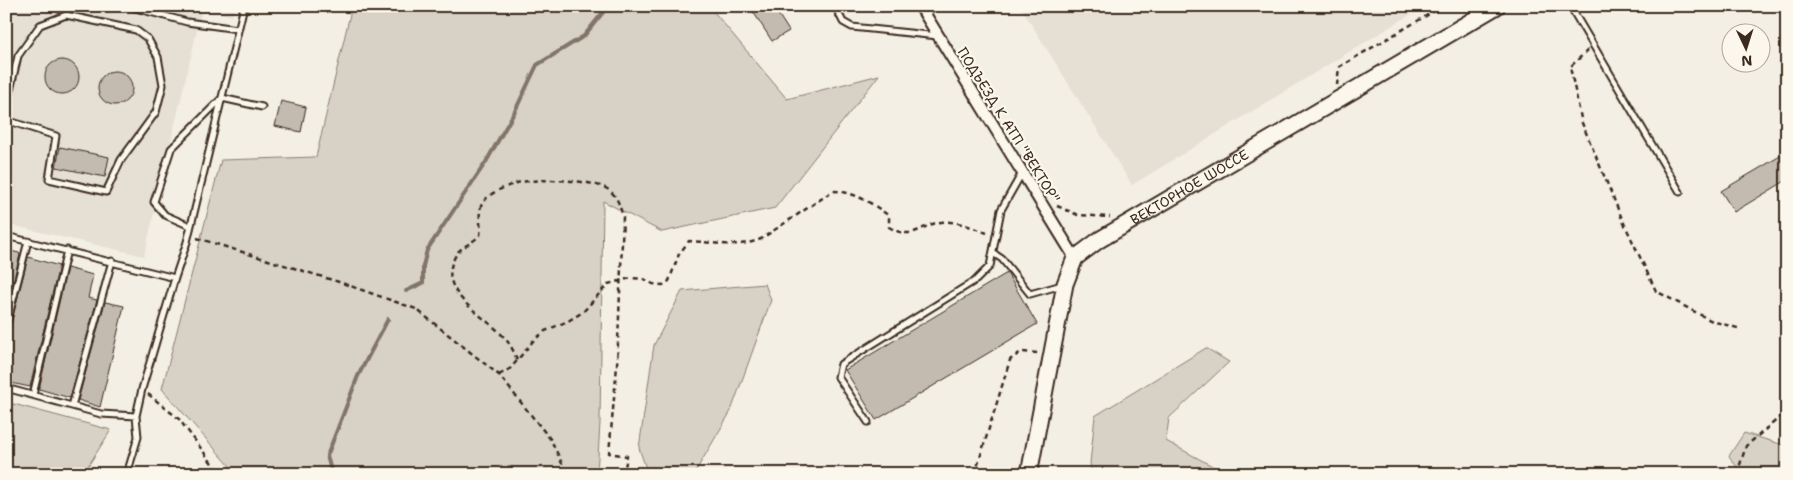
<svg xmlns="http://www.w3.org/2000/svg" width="1793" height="480" font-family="'Shantell Sans',sans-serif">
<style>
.built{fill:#e5dfd4}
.green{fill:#d8d1c6;stroke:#8a7e72}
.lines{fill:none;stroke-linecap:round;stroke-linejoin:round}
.stream{stroke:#817468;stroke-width:4}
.building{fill:#c3bbb0;stroke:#3b2a1e}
.service-casing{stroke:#3b2a1e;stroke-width:9}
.minor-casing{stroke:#3b2a1e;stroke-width:14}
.secondary-casing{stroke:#3b2a1e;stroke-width:19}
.path{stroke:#3b2a1e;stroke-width:2.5;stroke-dasharray:5 4;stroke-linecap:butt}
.service{stroke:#fbf7ec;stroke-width:5}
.minor{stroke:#fbf7ec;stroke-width:10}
.secondary{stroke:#fbf7ec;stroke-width:15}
.rail{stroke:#3b2a1e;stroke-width:4;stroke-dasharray:8 4;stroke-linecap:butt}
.labels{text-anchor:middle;stroke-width:4.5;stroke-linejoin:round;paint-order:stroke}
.street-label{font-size:14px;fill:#3b2a1e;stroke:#fbf7ec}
</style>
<rect width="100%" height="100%" fill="#f3efe4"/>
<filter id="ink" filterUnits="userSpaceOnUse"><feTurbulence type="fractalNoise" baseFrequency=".02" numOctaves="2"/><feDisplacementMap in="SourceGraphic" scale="10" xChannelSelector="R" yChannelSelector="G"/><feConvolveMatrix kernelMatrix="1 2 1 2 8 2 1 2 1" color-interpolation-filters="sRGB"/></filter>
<g filter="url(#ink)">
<!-- built -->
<path class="built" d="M 6,6 L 235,6 L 232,16 L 202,9 L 144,256 L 6,224 Z
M 1020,6 L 1424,6 L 1132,185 Z"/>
<!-- green -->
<path class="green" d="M 352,6 L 709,6 L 787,99 L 879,75 L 775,208 L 662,232 L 603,201 L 600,423 L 597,474 L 237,474 L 162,389 L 221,160 L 316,157 Z
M 765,284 L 771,300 L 731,411 L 694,474 L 648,474 L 639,448 L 654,345 L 682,291 Z
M 1206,348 L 1229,362 L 1169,418 L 1166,441 L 1227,474 L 1092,474 L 1090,463 L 1095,416 Z
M 6,402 L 111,430 L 83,474 L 6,474 Z
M 1744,433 L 1787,446 L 1787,474 L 1742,474 L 1729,456 Z"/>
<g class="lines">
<!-- stream -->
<path class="stream" d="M 406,291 L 423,283 L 423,266 L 427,250 L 486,162 L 515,111 L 537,65 L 584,36 L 608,6
M 332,474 L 327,456 L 358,376 L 388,319"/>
</g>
<!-- building -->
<path class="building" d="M 758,6 L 773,6 L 789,31 L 772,41 L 752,10 Z
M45 77a17 17 0 1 1 34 0a17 17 0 1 1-34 0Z
M98 88a17 17 0 1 1 34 0a17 17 0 1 1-34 0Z
M 281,101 L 306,107 L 301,132 L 275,126 Z
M 60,147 L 109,157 L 105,177 L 56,167 Z
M 1787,152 L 1787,180 L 1734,212 L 1721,191 Z
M 6,250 L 19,253 L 20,255 L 6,308 Z
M 28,257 L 59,266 L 30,387 L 6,382 L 6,354 L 9,343 L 6,342 L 6,331 L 10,328 Z
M 67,268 L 93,275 L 88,298 L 97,300 L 70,398 L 39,389 Z
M 1007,273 L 1037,324 L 876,420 L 845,370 Z
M 105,302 L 124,306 L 100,407 L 78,400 Z"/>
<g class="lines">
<!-- service casing -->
<g class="service-casing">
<path id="service" d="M 128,6 L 187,22 L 238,29
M 835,6 L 843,22 L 852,27 L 938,36
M 1570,6 L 1680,192
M 6,108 L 18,56 L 40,25 L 66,15 L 136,30 L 148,39 L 158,57 L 163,85 L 156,112 L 121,160 L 106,192 L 49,179 L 56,136 L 6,120
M 190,226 L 165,215 L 154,202 L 171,149 L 222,98 L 262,107
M 6,236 L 175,278 L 187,242 L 244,6
M 993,253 L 1002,259 L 1030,294 L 1062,285
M 6,327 L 28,241
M 6,388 L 101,414 L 136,416
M 33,395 L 67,250
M 72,406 L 112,261
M 868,422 L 838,377 L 841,364 L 976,280 L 990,266 L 1001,210 L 1022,173
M 127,474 L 138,437 L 136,416 L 142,389 L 175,278"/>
</g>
<!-- minor casing -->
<g class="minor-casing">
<path id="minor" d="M 920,6 L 1075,258"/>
</g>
<!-- secondary casing -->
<g class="secondary-casing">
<g id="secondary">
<path id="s1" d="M 1029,474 L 1065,284 L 1075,258 L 1099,240 L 1497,6"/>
</g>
</g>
<!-- path -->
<path class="path" d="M 1588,50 L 1570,67 L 1582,123 L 1623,221 L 1656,291 L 1712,321 L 1741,329
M 1337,85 L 1339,67 L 1443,6
M 1057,206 L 1078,215 L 1110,217
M 197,238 L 339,282 L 416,309 L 499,375 L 551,440 L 567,474
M 517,360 C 513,349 509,342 501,334 C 482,313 434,292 456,255 C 460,247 473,243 480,235 C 482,225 476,210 484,201 C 491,192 507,186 517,183 C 536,178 594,179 609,190 C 618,197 620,207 623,217 L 617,366 L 609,453 L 627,456 L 624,474
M 499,375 L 511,368 L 533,341 L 545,331 L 568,321 L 583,312 L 608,284 L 631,278 L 644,279 L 653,284 L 663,285 L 669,281 L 679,254 L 689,241 C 714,242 737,249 761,239 L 833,191 C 853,191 874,204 889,216 L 889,227 C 914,242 919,225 941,222 C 956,220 974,228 987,233
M 148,394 L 179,419 L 220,474
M 975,474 L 1010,360 L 1021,352 L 1039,353
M 1737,474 L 1746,446 L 1787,411"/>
<!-- service -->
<use href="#service" class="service"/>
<!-- minor -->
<use href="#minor" class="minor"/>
<!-- secondary -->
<use href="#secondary" class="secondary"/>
<!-- rail -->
<path class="rail" d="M 1785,136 L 1787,135"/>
</g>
</g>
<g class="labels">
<!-- street labels -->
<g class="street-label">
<text transform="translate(1009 125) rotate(58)" y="5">ПОДЪЕЗД К АТП "ВЕКТОР"</text>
<text dy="5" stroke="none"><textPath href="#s1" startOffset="356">ВЕКТОРНОЕ ШОССЕ</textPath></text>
</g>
</g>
<!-- margin -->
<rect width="1793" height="480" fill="none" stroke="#fbf7ec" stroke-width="25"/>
<rect x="12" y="12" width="1768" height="455" fill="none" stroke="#3b2a1e" stroke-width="2" filter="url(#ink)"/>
<!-- north arrow -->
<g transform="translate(1746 48) rotate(176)"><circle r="24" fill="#fbf7ec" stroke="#aea59a"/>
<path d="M0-4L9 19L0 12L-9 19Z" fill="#3b2a1e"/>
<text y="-8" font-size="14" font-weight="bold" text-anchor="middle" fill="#3b2a1e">N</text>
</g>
</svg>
